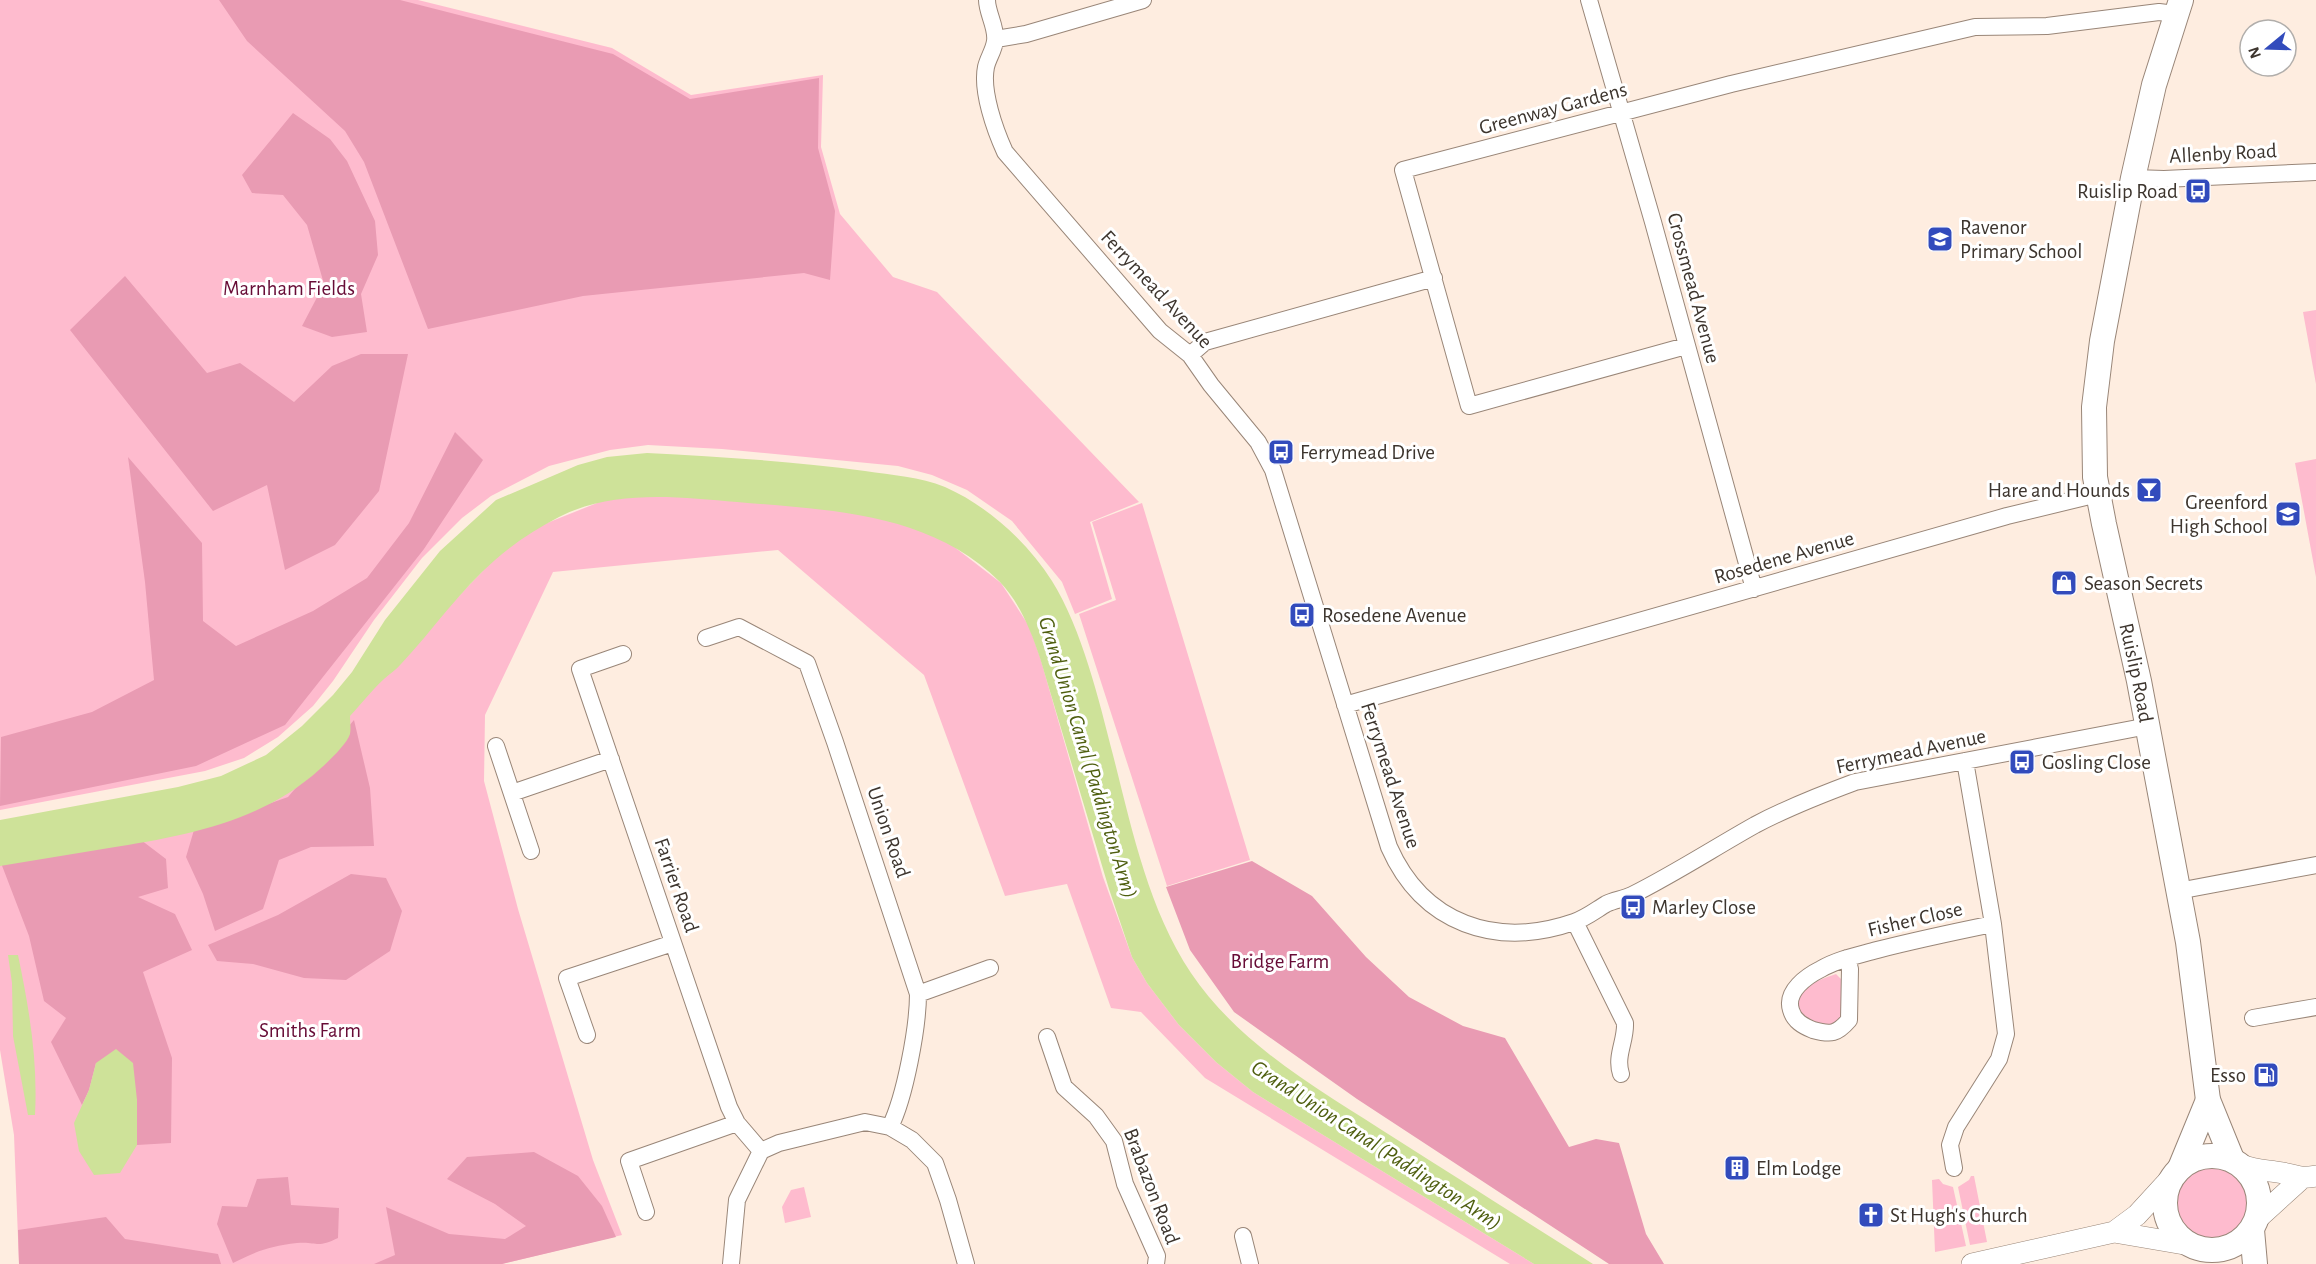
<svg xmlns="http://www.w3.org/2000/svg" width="2316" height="1264" font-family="'Alegreya Sans',sans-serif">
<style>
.green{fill:#febbce}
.forest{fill:#e99bb3}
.water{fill:#cee299}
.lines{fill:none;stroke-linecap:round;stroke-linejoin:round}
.minor-casing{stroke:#998678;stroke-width:18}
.tertiary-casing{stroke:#998678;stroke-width:22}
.secondary-casing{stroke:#998678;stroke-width:26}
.minor{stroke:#fff;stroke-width:16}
.tertiary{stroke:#fff;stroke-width:21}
.secondary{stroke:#fff;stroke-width:24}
.labels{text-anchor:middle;stroke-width:6;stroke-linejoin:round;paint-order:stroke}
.street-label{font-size:21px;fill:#3d352e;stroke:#fff}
.poi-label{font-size:21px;fill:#3d352e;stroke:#fff;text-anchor:start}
.park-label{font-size:21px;fill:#670c36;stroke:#fff}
.water-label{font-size:22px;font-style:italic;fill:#4f5f10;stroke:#fff}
</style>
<rect width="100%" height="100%" fill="#feede0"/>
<!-- green -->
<path class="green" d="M 0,0 L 418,0 L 612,48 L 691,95 L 823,75 L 821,147 L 840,214 L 893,277 L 937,292 L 1139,502 L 1090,522 L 1112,599 L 1075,614 L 1062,582 L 1012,521 L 967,490 L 932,475 L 898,466 L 722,449 L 648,445 L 610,450 L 549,466 L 491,496 L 462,518 L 422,558 L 374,620 L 333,681 L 313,706 L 278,737 L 244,758 L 205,771 L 0,810 Z
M 2316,310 L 2316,384 L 2303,312 Z
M 2316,459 L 2316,577 L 2295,463 Z
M 622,493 L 835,501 L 935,532 L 1001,583 L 1029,626 L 1040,657 L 1103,877 L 1132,957 L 1147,983 L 1179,1025 L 1216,1062 L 1253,1092 L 1534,1264 L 1510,1264 L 1205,1078 L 1141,1012 L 1111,1008 L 1067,884 L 1005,896 L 924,675 L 778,550 L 553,572 L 485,715 L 484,781 L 518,909 L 593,1160 L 622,1235 L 502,1264 L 19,1264 L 14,1135 L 0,1050 L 0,858 L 168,831 L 354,706 L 517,535 Z
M 1142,503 L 1250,860 L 1167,886 L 1079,614 L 1116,600 L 1092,522 Z
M 1836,974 L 1841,979 L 1842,1018 C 1824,1037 1784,1012 1803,992 C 1811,982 1825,978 1836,974 Z
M2172 1201a38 38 0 1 1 76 0a38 38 0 1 1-76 0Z
M 1971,1176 L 1974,1176 L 1987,1242 L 1970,1245 L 1958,1187 L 1969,1180 Z
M 1939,1179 L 1943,1184 L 1953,1187 L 1966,1246 L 1935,1252 L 1932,1180 Z
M 804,1187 L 811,1217 L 785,1223 L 782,1207 L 791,1190 Z"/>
<!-- forest -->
<path class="forest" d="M 219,0 L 400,0 L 613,54 L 690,99 L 819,78 L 818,148 L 835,211 L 830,280 L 804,273 L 583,296 L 428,329 L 364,162 L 345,131 L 247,41 Z
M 293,113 L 330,139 L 347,161 L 375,221 L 378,255 L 361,294 L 367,332 L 332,337 L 302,326 L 324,284 L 307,225 L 283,195 L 252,193 L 242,175 Z
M 125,276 L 207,373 L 240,363 L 294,402 L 332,366 L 361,354 L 408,354 L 379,491 L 335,545 L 285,570 L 267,485 L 213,511 L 70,330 Z
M 455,432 L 483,460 L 424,549 L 285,725 L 196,766 L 0,806 L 1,737 L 92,712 L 154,680 L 145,582 L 128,457 L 202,543 L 203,621 L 236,646 L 313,611 L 367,578 L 409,523 Z
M 354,720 L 370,788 L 374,846 L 311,847 L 279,860 L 263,909 L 215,931 L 203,894 L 186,857 L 194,830 L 288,797 Z
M 141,840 L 166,859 L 168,888 L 138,897 L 175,914 L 192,950 L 143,972 L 172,1058 L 171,1143 L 137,1145 L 137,1100 L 96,1063 L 89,1090 L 82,1105 L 51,1042 L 66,1018 L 44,1001 L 29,936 L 1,863 Z
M 1252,861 L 1312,896 L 1366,957 L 1409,997 L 1463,1026 L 1505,1038 L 1569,1147 L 1596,1139 L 1619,1143 L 1646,1234 L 1664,1264 L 1609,1264 L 1357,1099 L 1234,1012 L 1190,950 L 1166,887 Z
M 351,874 L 386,878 L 402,911 L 390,951 L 346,980 L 304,978 L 253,964 L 217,961 L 208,945 L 278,915 Z
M 534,1152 L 578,1176 L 602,1206 L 616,1237 L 502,1264 L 374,1264 L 395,1255 L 386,1207 L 449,1234 L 505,1239 L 526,1226 L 495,1204 L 447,1179 L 467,1157 Z
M 288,1177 L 291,1205 L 339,1208 L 338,1238 C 316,1249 317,1241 297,1243 C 270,1246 257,1251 233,1263 L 217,1224 L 222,1206 L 247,1207 L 257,1179 Z
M 106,1217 L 125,1239 L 218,1254 L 221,1264 L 19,1264 L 18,1230 Z"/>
<!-- water -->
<path class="water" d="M 647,453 C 720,457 793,461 865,471 C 892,475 920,477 945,487 C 988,506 1027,542 1052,581 C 1082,629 1099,700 1113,755 C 1132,829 1148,908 1191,973 C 1241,1047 1323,1092 1396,1139 C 1462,1181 1527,1222 1593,1264 L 1534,1264 L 1253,1092 L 1216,1062 L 1179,1025 L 1147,983 L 1132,957 L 1109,889 L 1040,658 C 1031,631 1020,603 1000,582 C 930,512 829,510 737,502 C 678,497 614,489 559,517 C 536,529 514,543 495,560 C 460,590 433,630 401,664 C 396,670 389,674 384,679 C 372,690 361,704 350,716 C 350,721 351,729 350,734 C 347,744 328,762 320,769 C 262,822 185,836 109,848 C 73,854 36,860 0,866 L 0,820 L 178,787 L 221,776 L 266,755 L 302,726 L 333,695 L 352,672 L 385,620 L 440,551 L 496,500 L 578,465 L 607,457 Z
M 8,955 L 18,955 C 29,1008 38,1060 35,1115 L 28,1115 L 13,1036 L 12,983 Z
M 116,1049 L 133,1063 L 137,1100 L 137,1145 L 120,1173 L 94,1175 L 79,1151 L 74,1123 L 89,1090 L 96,1063 Z"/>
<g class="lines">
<!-- minor casing -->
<g class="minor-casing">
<path id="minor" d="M 987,0 C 987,13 997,28 995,41 C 994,50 988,58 986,67 C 981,91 995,130 1005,152 L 1160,331 L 1190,355 L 1211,385 L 1258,442 L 1273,470 L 1389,847 C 1423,924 1496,949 1574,922 C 1586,918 1596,910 1606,904 C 1614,900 1624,899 1632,895 C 1674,874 1714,848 1755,825 C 1787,808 1820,795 1855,782 L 2148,726
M 1589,0 L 1653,222 L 1754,589
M 996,39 L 1026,34 L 1143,0
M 2133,178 L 2164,179 L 2316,172
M 1686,346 L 1469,406 L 1403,170 L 1731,84 L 1975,27 L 2047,26 L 2159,12 L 2175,14
M 1190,355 L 1205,342 L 1434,278
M 706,638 L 739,627 L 807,663 L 835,742 L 918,994 C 918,1027 905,1097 890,1127
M 623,654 L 580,669 L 729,1107 L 737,1123 L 761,1151
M 1345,705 L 2007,516 L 2098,494
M 496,746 L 531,851
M 512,793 L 611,759
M 2178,891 L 2316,865
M 1575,922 L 1625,1023 C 1626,1041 1615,1056 1621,1074
M 1847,958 L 1850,969 L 1849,1020 C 1837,1034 1831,1035 1813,1030 C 1803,1026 1794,1021 1791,1010 C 1785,991 1807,976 1821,969 C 1838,959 1859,955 1877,950 C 1916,940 1954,932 1993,924
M 918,994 L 990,968
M 2253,1018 L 2316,1007
M 587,1035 L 567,978 L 673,943
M 1047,1037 L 1064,1087 L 1096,1116 L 1114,1141 L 1125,1184 L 1157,1256 L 1156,1264
M 1954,1168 L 1950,1145 L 1956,1127 L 1999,1059 L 2006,1034 L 1993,924 L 1965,761
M 646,1212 L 629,1161 L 737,1123
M 1243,1236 L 1250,1264
M 731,1264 L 737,1200 L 761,1151 L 779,1143 L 865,1122 L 890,1127 L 912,1140 L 935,1163 L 948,1200 L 966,1264"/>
</g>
<!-- tertiary casing -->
<g class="tertiary-casing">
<path id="tertiary" d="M 2241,1165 C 2257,1171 2268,1170 2283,1173 C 2299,1176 2299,1179 2316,1176
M 2257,1219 L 2301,1179
M 2114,1232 L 2190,1245
M 1972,1264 L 2114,1232 L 2137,1215 L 2170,1179"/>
</g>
<!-- secondary casing -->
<g class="secondary-casing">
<g id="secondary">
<path id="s1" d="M 2181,0 L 2154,85 L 2133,178 L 2102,341 L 2094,407 L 2095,477 L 2104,524 L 2139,681 L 2188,942 L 2208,1100 L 2232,1159"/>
<circle cx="2212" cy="1203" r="47"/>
<path d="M 2180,1168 L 2208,1100"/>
<path d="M 2252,1230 L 2255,1264"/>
</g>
</g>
<!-- minor -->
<use href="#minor" class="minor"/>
<!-- tertiary -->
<use href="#tertiary" class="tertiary"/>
<!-- secondary -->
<use href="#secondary" class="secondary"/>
</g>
<!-- icons -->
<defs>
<g id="bus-square" transform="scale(1.35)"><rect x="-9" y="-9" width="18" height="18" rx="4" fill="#324bbc" stroke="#fff"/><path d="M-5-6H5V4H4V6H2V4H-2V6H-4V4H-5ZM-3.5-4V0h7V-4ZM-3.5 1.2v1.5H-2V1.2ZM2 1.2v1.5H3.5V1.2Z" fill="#fff"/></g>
<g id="school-square" transform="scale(1.35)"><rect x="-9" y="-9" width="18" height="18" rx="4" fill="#324bbc" stroke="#fff"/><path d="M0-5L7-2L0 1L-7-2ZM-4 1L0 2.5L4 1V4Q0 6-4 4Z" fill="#fff"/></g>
<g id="bar-square" transform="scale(1.35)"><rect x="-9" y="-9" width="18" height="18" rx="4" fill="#324bbc" stroke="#fff"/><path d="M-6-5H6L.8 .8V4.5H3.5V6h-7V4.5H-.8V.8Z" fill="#fff"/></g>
<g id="shop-square" transform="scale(1.35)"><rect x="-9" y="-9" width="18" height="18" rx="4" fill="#324bbc" stroke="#fff"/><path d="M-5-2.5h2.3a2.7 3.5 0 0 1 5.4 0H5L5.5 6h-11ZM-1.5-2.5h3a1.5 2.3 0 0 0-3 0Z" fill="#fff"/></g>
<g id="fuel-square" transform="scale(1.35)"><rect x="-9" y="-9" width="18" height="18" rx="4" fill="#324bbc" stroke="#fff"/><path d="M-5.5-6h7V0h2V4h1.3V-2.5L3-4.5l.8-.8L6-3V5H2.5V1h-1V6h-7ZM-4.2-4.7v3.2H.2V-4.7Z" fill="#fff"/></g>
<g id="building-square" transform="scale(1.35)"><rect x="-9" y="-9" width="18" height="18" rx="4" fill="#324bbc" stroke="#fff"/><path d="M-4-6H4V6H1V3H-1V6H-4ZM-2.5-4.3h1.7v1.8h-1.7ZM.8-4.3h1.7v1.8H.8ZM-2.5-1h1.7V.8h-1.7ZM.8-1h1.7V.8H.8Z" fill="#fff"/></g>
<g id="church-square" transform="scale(1.35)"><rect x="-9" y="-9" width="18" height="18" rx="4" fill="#324bbc" stroke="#fff"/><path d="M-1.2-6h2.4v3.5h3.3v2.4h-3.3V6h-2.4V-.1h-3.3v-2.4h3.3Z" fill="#fff"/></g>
</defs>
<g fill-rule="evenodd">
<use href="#bus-square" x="2198" y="191"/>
<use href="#school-square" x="1940" y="239"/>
<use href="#bus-square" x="1281" y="452"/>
<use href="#bar-square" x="2149" y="490"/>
<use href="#school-square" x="2288" y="514"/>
<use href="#shop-square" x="2064" y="583"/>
<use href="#bus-square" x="1302" y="615"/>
<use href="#bus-square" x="2022" y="762"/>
<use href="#bus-square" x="1633" y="907"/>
<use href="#fuel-square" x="2266" y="1075"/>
<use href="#building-square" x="1737" y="1168"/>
<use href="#church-square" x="1871" y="1215"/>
</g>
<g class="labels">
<!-- street labels -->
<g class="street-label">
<text transform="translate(1553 108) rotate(-15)" y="7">Greenway Gardens</text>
<text transform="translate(2223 153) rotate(-3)" y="7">Allenby Road</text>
<text transform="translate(1694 288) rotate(75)" y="7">Crossmead Avenue</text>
<text transform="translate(1157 289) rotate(47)" y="7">Ferrymead Avenue</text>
<text transform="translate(1784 557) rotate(-16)" y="7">Rosedene Avenue</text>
<text dy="7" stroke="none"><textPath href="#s1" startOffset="687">Ruislip Road</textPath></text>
<text transform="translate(1911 751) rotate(-12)" y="7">Ferrymead Avenue</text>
<text transform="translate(1391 775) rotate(72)" y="7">Ferrymead Avenue</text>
<text transform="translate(889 832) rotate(71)" y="7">Union Road</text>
<text transform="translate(677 885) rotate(71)" y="7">Farrier Road</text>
<text transform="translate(1915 919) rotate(-13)" y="7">Fisher Close</text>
<text transform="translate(1152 1186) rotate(69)" y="7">Brabazon Road</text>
</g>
<!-- poi labels -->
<g class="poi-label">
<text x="2178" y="198" text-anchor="end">Ruislip Road</text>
<text x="1960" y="234">Ravenor<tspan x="1960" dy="24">Primary School</tspan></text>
<text x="1300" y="459">Ferrymead Drive</text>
<text x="2130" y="497" text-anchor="end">Hare and Hounds</text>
<text x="2268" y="509" text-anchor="end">Greenford<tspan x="2268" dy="24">High School</tspan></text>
<text x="2084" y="590">Season Secrets</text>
<text x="1322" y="622">Rosedene Avenue</text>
<text x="2042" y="769">Gosling Close</text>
<text x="1652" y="914">Marley Close</text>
<text x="2246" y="1082" text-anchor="end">Esso</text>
<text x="1756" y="1175">Elm Lodge</text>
<text x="1890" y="1222">St Hugh's Church</text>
</g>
<!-- park labels -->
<g class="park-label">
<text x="289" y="295">Marnham Fields</text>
<text x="1280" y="968">Bridge Farm</text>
<text x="310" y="1037">Smiths Farm</text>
</g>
<!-- water labels -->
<g class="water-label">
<text transform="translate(1089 757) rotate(73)" y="8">Grand Union Canal (Paddington Arm)</text>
<text transform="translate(1377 1144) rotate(33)" y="8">Grand Union Canal (Paddington Arm)</text>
</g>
</g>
<!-- north arrow -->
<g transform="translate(2268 48) rotate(251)"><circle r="28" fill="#ffffff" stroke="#b1aeab" stroke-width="1.5"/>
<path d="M0-4.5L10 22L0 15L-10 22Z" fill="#324bbc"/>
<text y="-9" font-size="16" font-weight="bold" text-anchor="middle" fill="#3d352e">N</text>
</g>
</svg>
